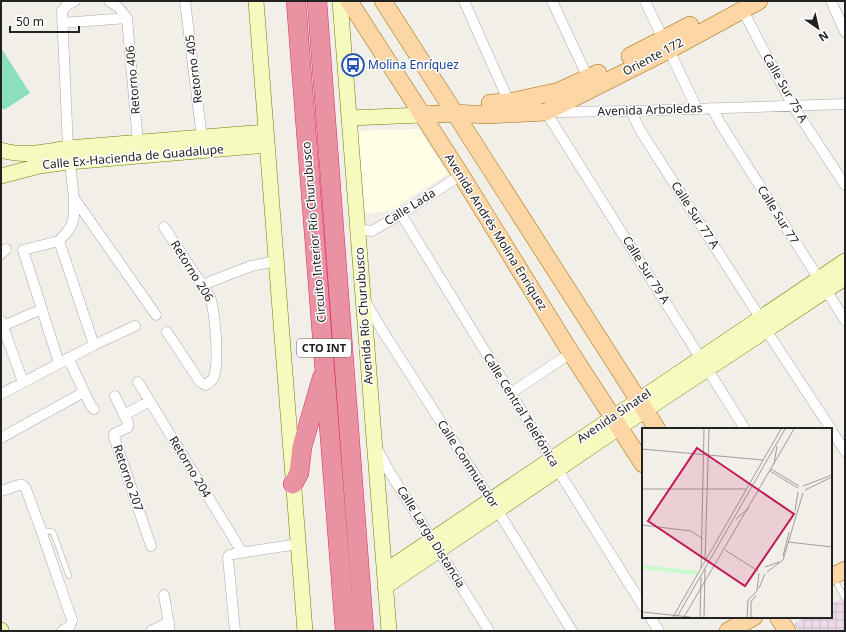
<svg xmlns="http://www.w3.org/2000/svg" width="846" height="632" font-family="'Noto Sans',sans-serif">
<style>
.industrial{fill:url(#industrial-grid)}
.education{fill:#ffffe5}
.pitch{fill:#88e0be}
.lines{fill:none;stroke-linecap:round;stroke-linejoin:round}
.lane-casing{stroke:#a9a9a9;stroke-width:6}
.street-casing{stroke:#a9a9a9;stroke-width:11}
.secondary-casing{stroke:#707d05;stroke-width:16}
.primary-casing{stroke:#a06b00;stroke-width:18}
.highway-casing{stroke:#dc2a67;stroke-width:20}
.lane{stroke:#fff;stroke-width:5}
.street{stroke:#fff;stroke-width:10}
.secondary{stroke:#f7fabf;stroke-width:15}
.primary{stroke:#fcd6a4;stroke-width:17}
.highway{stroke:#e892a2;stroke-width:19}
.labels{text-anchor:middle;stroke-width:3;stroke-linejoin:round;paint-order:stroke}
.shield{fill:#fff;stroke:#646464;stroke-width:1}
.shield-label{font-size:11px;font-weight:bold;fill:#222}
.street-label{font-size:12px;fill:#222;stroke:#fff}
.transit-label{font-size:12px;fill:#164399;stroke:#fff;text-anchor:start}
.inset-road{fill:none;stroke:#9f9d99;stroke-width:1}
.view{fill:#c2185b;fill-opacity:0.15;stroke:#c2185b;stroke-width:2}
.inset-edge{fill:none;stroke:#222;stroke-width:2}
</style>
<defs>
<pattern id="industrial-grid" width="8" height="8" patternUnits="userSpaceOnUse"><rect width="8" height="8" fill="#ebdbe8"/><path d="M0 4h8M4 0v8" fill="none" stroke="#c9bcc7"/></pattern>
</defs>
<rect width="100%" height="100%" fill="#f2efe9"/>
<!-- industrial -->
<path class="industrial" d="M 845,597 L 845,631 L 799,631 L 794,624 L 807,617 L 831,617 L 831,604 Z"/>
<!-- education -->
<path class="education" d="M 419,129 L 448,174 L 391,210 L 365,214 L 358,131 Z"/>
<!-- pitch -->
<path class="pitch" d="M 1,48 L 30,93 L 4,110 L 1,106 Z"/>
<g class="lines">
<!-- lane casing -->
<g class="lane-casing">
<path id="lane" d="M 41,530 L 53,532 L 69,576
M 834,578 L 845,599"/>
</g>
<!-- street casing -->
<g class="street-casing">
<path id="street" d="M 75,1 L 67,5 L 62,11 L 68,148 L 74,198 L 156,315
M 109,1 L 119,8 L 127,18
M 185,1 L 202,138
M 464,1 L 509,102
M 552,1 L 588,78
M 645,1 L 663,39
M 831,1 L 845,32
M 742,9 L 793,106 L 801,118 L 845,185
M 127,18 L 138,143
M 62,23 L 127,18
M 669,50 L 697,109
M 712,108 L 720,123 L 845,320
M 631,111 L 640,130 L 761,319
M 546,112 L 745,429
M 553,112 L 631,111 L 845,104
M 401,214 L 551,459 L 643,606
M 357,226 L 364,230 L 372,231 L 401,214 L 461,175
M 164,227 L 210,297 C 215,312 220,365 213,379 C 211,381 208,383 206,385 L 200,382 L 167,332
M 59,241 L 94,345
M 1,254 L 6,249
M 202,285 L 251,266 L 276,261
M 365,301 L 382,330 L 498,511 L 572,631
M 1,321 L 23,382
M 3,326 L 42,309
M 766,330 L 831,429
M 68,358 L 91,406 L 94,409
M 59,363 L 23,250 L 59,241 L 67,232 L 72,224 L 74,216 L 74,198
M 138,382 L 242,552
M 511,393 L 571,353
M 1,394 L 94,345 L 135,326
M 115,396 L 128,423 L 128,427 L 114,434 L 114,437 L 151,546
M 124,415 L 150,401
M 831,430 L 845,451
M 1,438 L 84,392
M 377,449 L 389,471 L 489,631
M 1,491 L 19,485 L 23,485 L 26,489 L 41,530 L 72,620 L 70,626 L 62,631
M 164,595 L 170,631
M 650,617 L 659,631
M 151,631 L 169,622
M 235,631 L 228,558 L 229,555 L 233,554 L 298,544"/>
</g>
<!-- secondary casing -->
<g class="secondary-casing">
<path id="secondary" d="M 256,1 L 305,631
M 340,1 L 389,631
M 349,118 L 422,115
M 1,150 C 22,157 46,152 68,148 L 266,132
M 1,176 L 39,166 L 69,162 L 267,145
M 384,572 L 845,261
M 385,587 L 620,427 L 845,278
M 1,630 L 1,631"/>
</g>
<!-- primary casing -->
<g class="primary-casing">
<path id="primary" d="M 349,1 L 461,175 L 571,353 L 643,464
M 383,1 L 657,429
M 630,56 L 690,25
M 490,103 L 509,102 L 559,91 L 598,73
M 422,115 L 455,113 L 487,115 L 546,112 L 669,50 L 759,1
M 831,577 L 845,570
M 778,617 L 787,631
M 728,631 L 754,617"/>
</g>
<!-- highway casing -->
<g class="highway-casing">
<path id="highway" d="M 296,1 L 345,631
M 317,1 L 364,631
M 293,484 L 299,473 L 302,447 L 322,378"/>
</g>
<!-- lane -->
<use href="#lane" class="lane"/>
<!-- street -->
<use href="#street" class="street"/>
<!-- secondary -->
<use href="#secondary" class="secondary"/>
<!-- primary -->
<use href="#primary" class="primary"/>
<!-- highway -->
<use href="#highway" class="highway"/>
</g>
<!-- icons -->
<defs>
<g id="bus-ring" transform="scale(1.15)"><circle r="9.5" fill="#fff" stroke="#1a4fb4" stroke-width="1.5"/><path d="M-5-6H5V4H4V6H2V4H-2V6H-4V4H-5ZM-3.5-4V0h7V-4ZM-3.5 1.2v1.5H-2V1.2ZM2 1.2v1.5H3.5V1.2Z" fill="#1a4fb4"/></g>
</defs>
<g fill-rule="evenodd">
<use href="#bus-ring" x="353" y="65"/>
</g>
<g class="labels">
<!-- shield labels -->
<rect class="shield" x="297" y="339" width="54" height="18" rx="3"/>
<g class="shield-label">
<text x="324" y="352">CTO INT</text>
</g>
<!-- street labels -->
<g class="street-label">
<text transform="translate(653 57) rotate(-28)" y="4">Oriente 172</text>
<text transform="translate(194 69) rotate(-97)" y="4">Retorno 405</text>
<text transform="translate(133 80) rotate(-95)" y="4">Retorno 406</text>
<text transform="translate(785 88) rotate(60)" y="4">Calle Sur 75 A</text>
<text transform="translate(650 110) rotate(-2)" y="4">Avenida Arboledas</text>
<text transform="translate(133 157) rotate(-5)" y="4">Calle Ex-Hacienda de Guadalupe</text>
<text transform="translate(410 207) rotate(-32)" y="4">Calle Lada</text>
<text transform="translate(695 215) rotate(57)" y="4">Calle Sur 77 A</text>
<text transform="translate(778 215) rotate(58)" y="4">Calle Sur 77</text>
<text transform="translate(314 232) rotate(-95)" y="4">Circuito Interior Río Churubusco</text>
<text transform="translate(496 232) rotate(58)" y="4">Avenida Andrés Molina Enríquez</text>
<text transform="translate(646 270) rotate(58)" y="4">Calle Sur 79 A</text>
<text transform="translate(192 271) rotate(58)" y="4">Retorno 206</text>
<text transform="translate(364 316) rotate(-94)" y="4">Avenida Río Churubusco</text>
<text transform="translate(521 410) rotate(58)" y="4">Calle Central Telefónica</text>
<text transform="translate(614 416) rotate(-34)" y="4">Avenida Sinatel</text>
<text transform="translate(468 464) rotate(57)" y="4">Calle Conmutador</text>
<text transform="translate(190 467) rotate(59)" y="4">Retorno 204</text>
<text transform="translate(128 478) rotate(71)" y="4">Retorno 207</text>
<text transform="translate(431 537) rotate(58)" y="4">Calle Larga Distancia</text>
</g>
<!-- transit labels -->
<g class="transit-label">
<text x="368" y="69">Molina Enríquez</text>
</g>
</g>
<!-- overview -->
<g transform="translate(642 428)">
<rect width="190" height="190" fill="#f2efe9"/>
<path d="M 0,137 L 56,143 L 55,147 L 0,141 Z" fill="#c8facc"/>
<path class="inset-road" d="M 0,21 L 121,32M 132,36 L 135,18M 129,41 L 157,58M 128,43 L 156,60M 161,58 L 190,47M 0,61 L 104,61M 163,62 L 190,49M 153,83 L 156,64M 94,91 L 107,80M 0,97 L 49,103 L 61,111M 146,114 L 190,119M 83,122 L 116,143M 141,128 L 147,104M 63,132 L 67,1M 123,139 L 137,134M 59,140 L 62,1M 125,144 L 141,132 L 161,65M 117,160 L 123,146M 0,184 L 48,189M 31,189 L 139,1M 35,189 L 143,1M 42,189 L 152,1M 58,189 L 59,149M 62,189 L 63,141M 105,189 L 106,172 L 115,163 L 117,145M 109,189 L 109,174 L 114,167"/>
<path class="view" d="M 55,20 L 152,86 L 103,158 L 6,93 Z"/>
<rect width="190" height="190" class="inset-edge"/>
</g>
<!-- border -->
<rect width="846" height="632" fill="none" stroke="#222222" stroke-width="4"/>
<!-- north arrow -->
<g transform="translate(818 28) rotate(146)" stroke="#ffffff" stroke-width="3" paint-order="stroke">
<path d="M0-3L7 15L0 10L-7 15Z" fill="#222222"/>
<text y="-6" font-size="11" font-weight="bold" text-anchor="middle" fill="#222222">N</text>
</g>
<!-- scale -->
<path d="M10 26v6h69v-6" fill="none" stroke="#222222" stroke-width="2"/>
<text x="16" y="26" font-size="12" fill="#222222" stroke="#ffffff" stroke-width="3" paint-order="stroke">50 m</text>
</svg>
